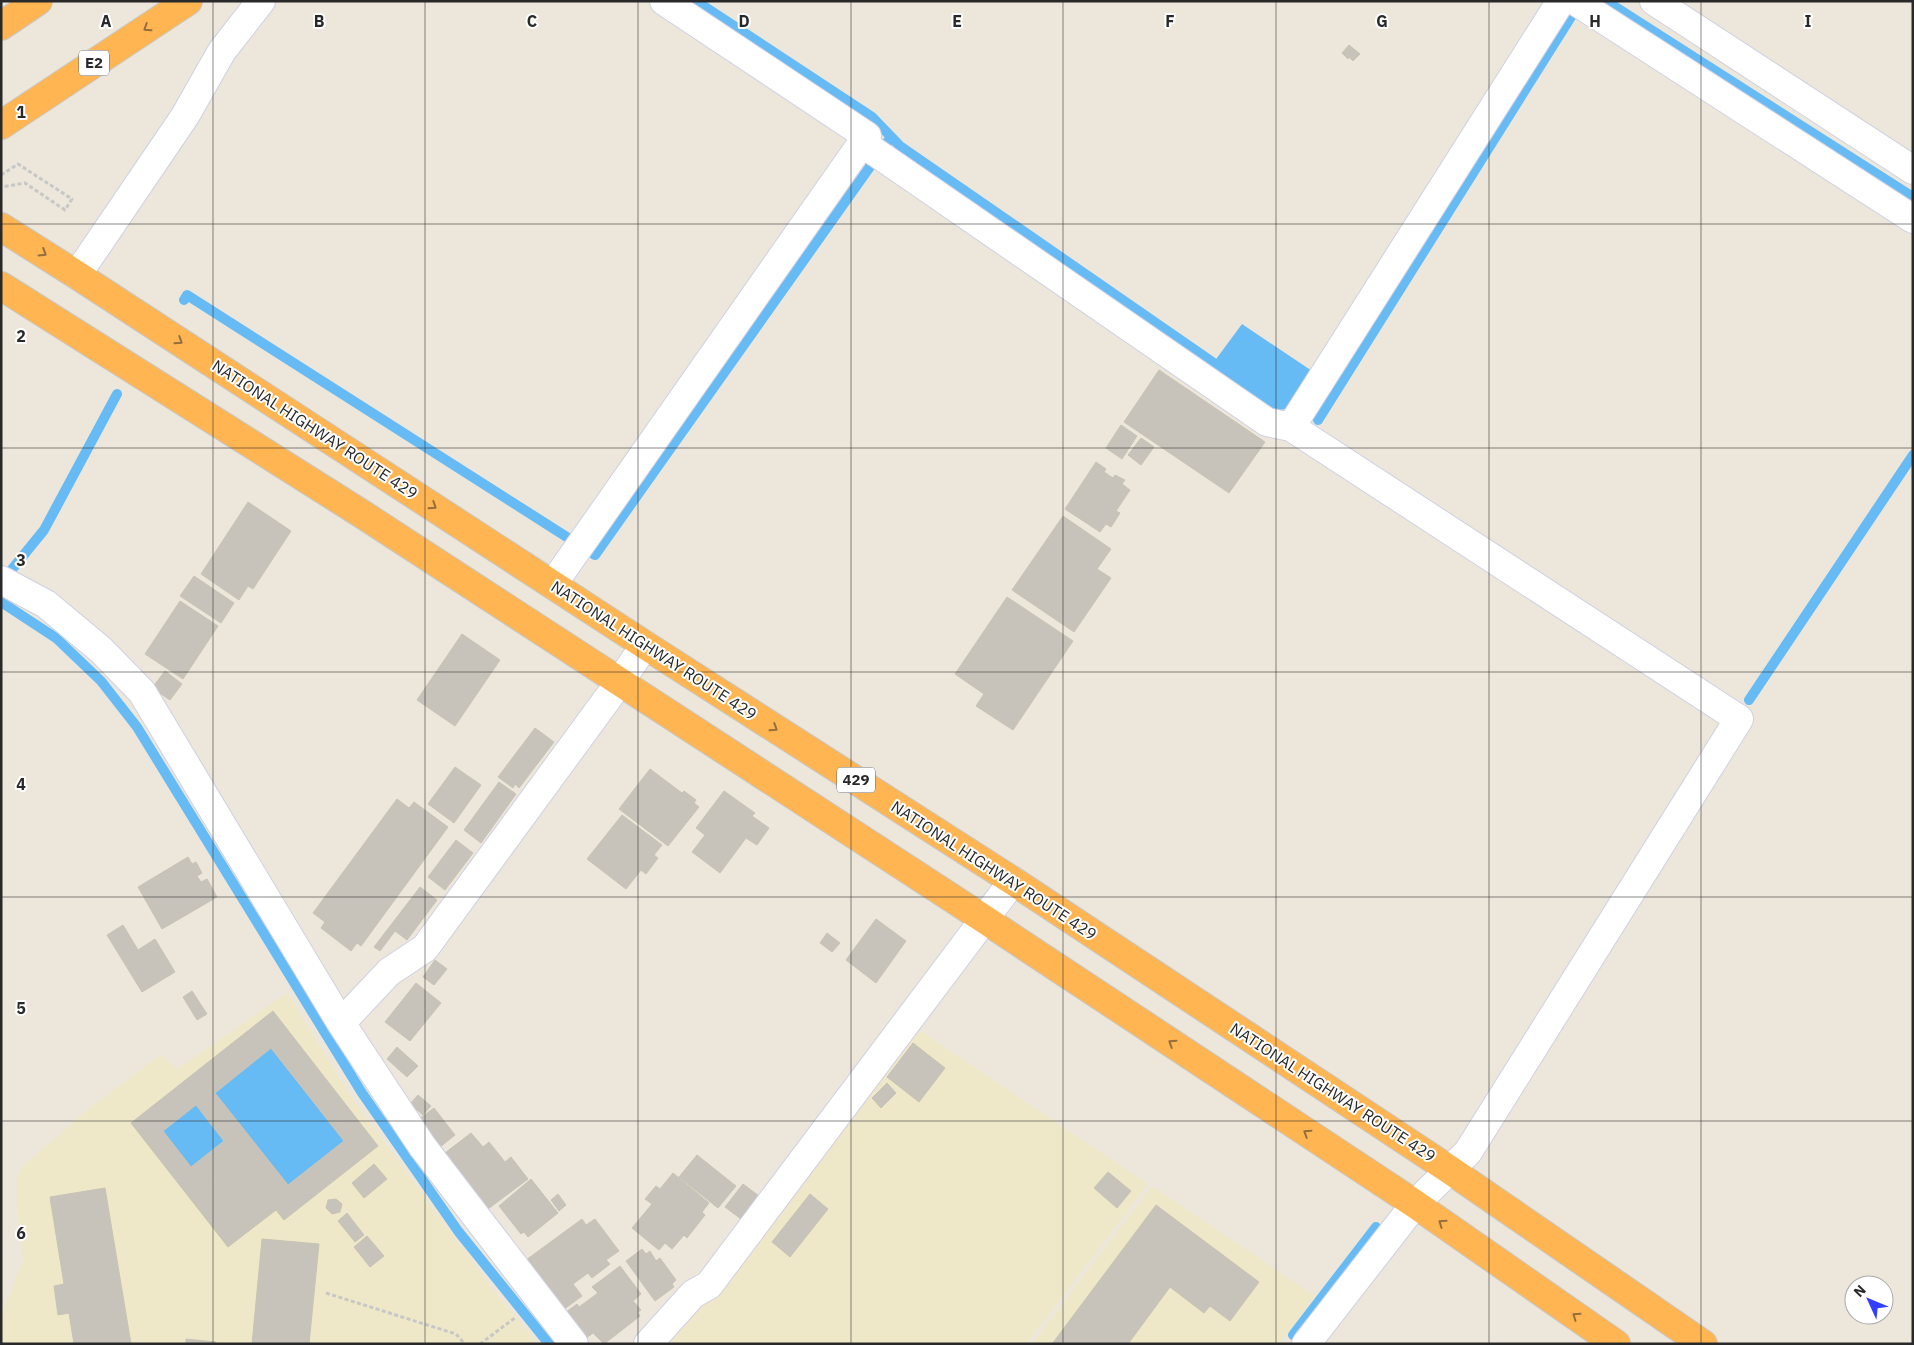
<svg xmlns="http://www.w3.org/2000/svg" width="1914" height="1345" font-family="'IBM Plex Sans',sans-serif">
<style>
.education{fill:#efe8c8}
.water{fill:#67bbf4}
.lines{fill:none;stroke-linecap:round;stroke-linejoin:round}
.stream{stroke:#67bbf4;stroke-width:10}
.building{fill:#c7c3ba;stroke:#c7c3b4;fill-rule:evenodd}
.street-casing{stroke:#cfd0e3;stroke-width:30}
.highway-casing{stroke:#c7c7c7;stroke-width:30}
.path{stroke:#c7c7c7;stroke-width:3;stroke-dasharray:4 2.5;stroke-linecap:butt}
.street{stroke:#fff;stroke-width:28}
.highway{stroke:#ffb552;stroke-width:28}
.oneway{stroke:#946f3e}
.grid{fill:none;stroke:#292929;stroke-width:1;stroke-opacity:0.55}
.labels{text-anchor:middle;stroke-width:4;stroke-linejoin:round;paint-order:stroke}
.shield{fill:#fff;stroke:#696969;stroke-width:1}
.shield-label{font-size:15px;font-weight:bold;fill:#292929}
.street-label{font-size:16px;fill:#292929;stroke:#fff}
.grid-label{font-size:16px;text-anchor:middle;font-weight:bold;fill:#292929;stroke:#fff;stroke-width:4;stroke-linejoin:round;paint-order:stroke}
</style>
<rect width="100%" height="100%" fill="#ece7da"/>
<!-- education -->
<path class="education" d="M 287,993 L 349,1094 L 494,1291 L 538,1344 L 1,1344 L 1,1316 L 23,1260 L 17,1206 L 17,1174 L 26,1163 L 92,1106 L 161,1055 L 177,1069 Z
M 916,1028 L 1148,1184 L 1026,1344 L 662,1344 Z
M 1152,1186 L 1315,1296 L 1279,1344 L 1032,1344 Z"/>
<!-- water -->
<path class="water" d="M 1242,324 L 1312,371 L 1285,409 L 1272,412 L 1208,370 Z
M 271,1048 L 344,1141 L 288,1185 L 215,1093 Z
M 196,1105 L 224,1141 L 191,1167 L 163,1131 Z"/>
<g class="lines">
<!-- stream -->
<path class="stream" d="M 696,1 L 872,117 L 900,146 L 1224,370
M 1606,1 L 1913,197
M 184,300 L 187,295 L 595,555 L 891,137
M 1308,404 L 1325,408
M 1318,420 L 1574,12 L 1582,6
M 9,573 L 44,530 L 117,394
M 1,602 L 56,638 L 101,681 L 137,727 L 362,1093 L 458,1231 L 549,1344
M 1749,700 L 1913,455
M 1293,1335 L 1376,1227"/>
</g>
<!-- building -->
<path class="building" d="M 1349,45 L 1360,54 L 1353,61 L 1349,57 L 1348,59 L 1342,53 Z
M 1159,370 L 1265,442 L 1229,493 L 1124,422 Z
M 1121,425 L 1137,436 L 1122,459 L 1106,448 Z
M 1141,438 L 1154,447 L 1141,465 L 1128,455 Z
M 1096,462 L 1106,469 L 1104,472 L 1113,478 L 1115,475 L 1125,480 L 1122,484 L 1130,490 L 1116,511 L 1120,513 L 1111,527 L 1106,524 L 1100,532 L 1065,509 Z
M 248,502 L 291,531 L 253,589 L 248,586 L 239,600 L 201,574 Z
M 1063,516 L 1111,549 L 1097,569 L 1111,578 L 1074,632 L 1012,590 Z
M 194,576 L 234,603 L 221,623 L 180,596 Z
M 1007,597 L 1073,641 L 1013,730 L 976,706 L 984,694 L 955,674 Z
M 180,601 L 218,626 L 183,679 L 145,654 Z
M 462,634 L 500,660 L 455,726 L 417,700 Z
M 165,671 L 182,684 L 170,700 L 152,688 Z
M 535,728 L 554,742 L 519,788 L 515,784 L 513,788 L 498,777 Z
M 455,767 L 481,785 L 454,823 L 428,804 Z
M 650,769 L 682,793 L 684,791 L 696,800 L 694,803 L 699,807 L 668,846 L 619,809 Z
M 499,782 L 516,794 L 481,843 L 464,830 Z
M 724,791 L 755,813 L 752,816 L 769,828 L 757,845 L 746,838 L 720,873 L 692,852 L 705,835 L 696,828 Z
M 397,799 L 409,808 L 414,802 L 448,827 L 361,946 L 357,943 L 351,951 L 321,928 L 325,922 L 313,913 Z
M 622,815 L 662,845 L 654,855 L 658,858 L 646,874 L 641,870 L 626,889 L 587,859 Z
M 456,840 L 473,853 L 445,890 L 428,877 Z
M 188,857 L 192,864 L 196,862 L 202,873 L 197,876 L 201,882 L 207,879 L 217,897 L 162,929 L 138,887 Z
M 420,887 L 437,900 L 407,940 L 395,931 L 380,951 L 374,947 Z
M 876,919 L 906,941 L 876,983 L 846,960 Z
M 123,925 L 138,950 L 155,939 L 175,972 L 142,992 L 107,935 Z
M 827,933 L 840,943 L 832,952 L 820,943 Z
M 435,960 L 447,969 L 434,985 L 423,977 Z
M 416,983 L 441,1003 L 410,1041 L 385,1022 Z
M 192,991 L 207,1014 L 197,1020 L 183,997 Z
M 273,1011 L 378,1146 L 284,1220 L 276,1210 L 228,1247 L 131,1123 ZM 287,1037 L 359,1129 L 346,1139 L 274,1047 ZM 271,1048 L 344,1141 L 288,1185 L 215,1093 ZM 196,1105 L 224,1141 L 191,1167 L 163,1131 ZM 241,1157 L 279,1204 L 227,1244 L 190,1197 Z
M 287,1037 L 359,1129 L 346,1139 L 274,1047 Z
M 913,1043 L 945,1068 L 919,1102 L 887,1077 Z
M 397,1047 L 418,1066 L 407,1077 L 387,1059 Z
M 887,1083 L 896,1093 L 881,1108 L 872,1098 Z
M 418,1095 L 431,1106 L 423,1115 L 410,1104 Z
M 434,1108 L 455,1135 L 440,1147 L 419,1119 Z
M 471,1133 L 483,1147 L 489,1142 L 505,1162 L 511,1157 L 528,1179 L 488,1209 L 445,1153 Z
M 697,1155 L 736,1186 L 718,1208 L 679,1177 Z
M 241,1157 L 279,1204 L 227,1244 L 190,1197 Z
M 374,1164 L 387,1179 L 364,1198 L 352,1183 Z
M 1108,1172 L 1131,1191 L 1117,1208 L 1094,1188 Z
M 673,1173 L 709,1203 L 702,1212 L 705,1215 L 687,1238 L 684,1235 L 672,1249 L 665,1243 L 659,1250 L 632,1228 L 652,1204 L 645,1199 L 656,1186 L 660,1189 Z
M 531,1179 L 558,1213 L 528,1237 L 524,1232 L 521,1234 L 499,1206 Z
M 743,1184 L 763,1199 L 745,1222 L 725,1207 Z
M 105,1188 L 131,1344 L 74,1344 L 69,1313 L 58,1315 L 54,1286 L 64,1284 L 50,1197 Z
M 558,1194 L 566,1205 L 559,1211 L 551,1200 Z
M 810,1194 L 828,1209 L 790,1257 L 772,1242 Z
M 336,1199 L 342,1204 L 340,1212 L 332,1214 L 326,1208 L 328,1200 Z
M 1156,1205 L 1259,1282 L 1230,1321 L 1210,1306 L 1204,1313 L 1170,1287 L 1128,1344 L 1052,1344 Z
M 347,1213 L 364,1235 L 355,1242 L 338,1221 Z
M 582,1219 L 586,1225 L 595,1219 L 619,1251 L 606,1260 L 610,1264 L 592,1278 L 588,1273 L 573,1284 L 582,1296 L 563,1310 L 526,1260 Z
M 367,1236 L 384,1256 L 370,1267 L 354,1247 Z
M 262,1239 L 319,1244 L 309,1344 L 252,1344 Z
M 642,1249 L 646,1254 L 650,1251 L 656,1261 L 660,1258 L 676,1280 L 672,1284 L 674,1287 L 655,1301 L 626,1261 Z
M 620,1266 L 641,1294 L 633,1301 L 641,1310 L 638,1312 L 640,1316 L 604,1344 L 593,1333 L 585,1339 L 565,1313 L 577,1304 L 579,1307 L 598,1293 L 592,1287 Z
M 186,1339 L 216,1342 L 216,1344 L 186,1344 Z"/>
<g class="lines">
<!-- street casing -->
<g class="street-casing">
<path id="street" d="M 664,1 L 867,136 L 862,143 L 1267,422 L 1291,427 L 1739,719 L 1468,1152 L 1415,1204 L 1306,1344
M 1575,1 L 1913,219
M 1654,1 L 1913,170
M 77,275 L 185,116 L 222,51 L 261,1
M 1291,427 L 1561,1
M 1,580 L 46,604 L 101,650 L 142,692 L 341,1023 L 422,1146 L 574,1344
M 553,584 L 862,143
M 341,1023 L 389,972 L 425,948 L 619,683 L 645,645
M 648,1344 L 693,1294 L 709,1285 L 1013,881"/>
</g>
<!-- highway casing -->
<g class="highway-casing">
<path id="highway" d="M 1,26 L 38,1
M 1,125 L 188,1
M 1,227 L 77,275 L 645,645 L 1013,881 L 1450,1170 L 1703,1344
M 1,286 L 362,514 L 984,919 L 1415,1204 L 1616,1344"/>
</g>
<!-- path -->
<path class="path" d="M 1,175 L 18,164 L 72,199 L 65,210 L 25,183 L 2,187
M 326,1293 L 456,1334 L 465,1344
M 480,1344 L 516,1317"/>
<!-- street -->
<use href="#street" class="street"/>
<!-- highway -->
<use href="#highway" class="highway"/>
</g>
<!-- one-way arrows -->
<defs><path id="oneway-chevron" d="M-2-3.5L2.5 0L-2 3.5" fill="none" stroke-width="1.6" stroke-linecap="round" stroke-linejoin="round" transform="scale(1.25)"/></defs>
<g class="oneway">
<use href="#oneway-chevron" transform="translate(147 28) rotate(147)"/>
<use href="#oneway-chevron" transform="translate(43 253) rotate(32)"/>
<use href="#oneway-chevron" transform="translate(179 341) rotate(33)"/>
<use href="#oneway-chevron" transform="translate(433 506) rotate(33)"/>
<use href="#oneway-chevron" transform="translate(774 728) rotate(33)"/>
<use href="#oneway-chevron" transform="translate(1172 1043) rotate(-147)"/>
<use href="#oneway-chevron" transform="translate(1307 1133) rotate(-147)"/>
<use href="#oneway-chevron" transform="translate(1442 1223) rotate(-145)"/>
<use href="#oneway-chevron" transform="translate(1576 1316) rotate(-145)"/>
</g>
<!-- grid -->
<path class="grid" d="M 213,1 L 213,1344M 425,1 L 425,1344M 638,1 L 638,1344M 851,1 L 851,1344M 1063,1 L 1063,1344M 1276,1 L 1276,1344M 1489,1 L 1489,1344M 1701,1 L 1701,1344M 1,224 L 1913,224M 1,448 L 1913,448M 1,672 L 1913,672M 1,897 L 1913,897M 1,1121 L 1913,1121"/>
<g class="labels">
<!-- shield labels -->
<g class="shield">
<rect x="79" y="50.5" width="30" height="25" rx="4"/>
<rect x="837" y="767.5" width="38" height="25" rx="4"/>
</g>
<g class="shield-label">
<text x="94" y="68">E2</text>
<text x="856" y="785">429</text>
</g>
<!-- street labels -->
<g class="street-label">
<text transform="translate(315 429) rotate(33)" y="6">NATIONAL HIGHWAY ROUTE 429</text>
<text transform="translate(654 650) rotate(33)" y="6">NATIONAL HIGHWAY ROUTE 429</text>
<text transform="translate(994 870) rotate(33)" y="6">NATIONAL HIGHWAY ROUTE 429</text>
<text transform="translate(1333 1092) rotate(33)" y="6">NATIONAL HIGHWAY ROUTE 429</text>
</g>
</g>
<g class="grid-label">
<text x="106" y="27">A</text>
<text x="319" y="27">B</text>
<text x="532" y="27">C</text>
<text x="744" y="27">D</text>
<text x="957" y="27">E</text>
<text x="1170" y="27">F</text>
<text x="1382" y="27">G</text>
<text x="1595" y="27">H</text>
<text x="1808" y="27">I</text>
<text x="21" y="118">1</text>
<text x="21" y="342">2</text>
<text x="21" y="566">3</text>
<text x="21" y="790">4</text>
<text x="21" y="1014">5</text>
<text x="21" y="1239">6</text>
</g>
<!-- border -->
<rect width="1914" height="1345" fill="none" stroke="#292929" stroke-width="5"/>
<!-- north arrow -->
<g transform="translate(1869 1300) rotate(314)"><circle r="24" fill="#ffffff" stroke="#a9a9a9"/>
<path d="M0-4L9 19L0 12L-9 19Z" fill="#343eff"/>
<text y="-8" font-size="14" font-weight="bold" text-anchor="middle" fill="#292929">N</text>
</g>
</svg>
